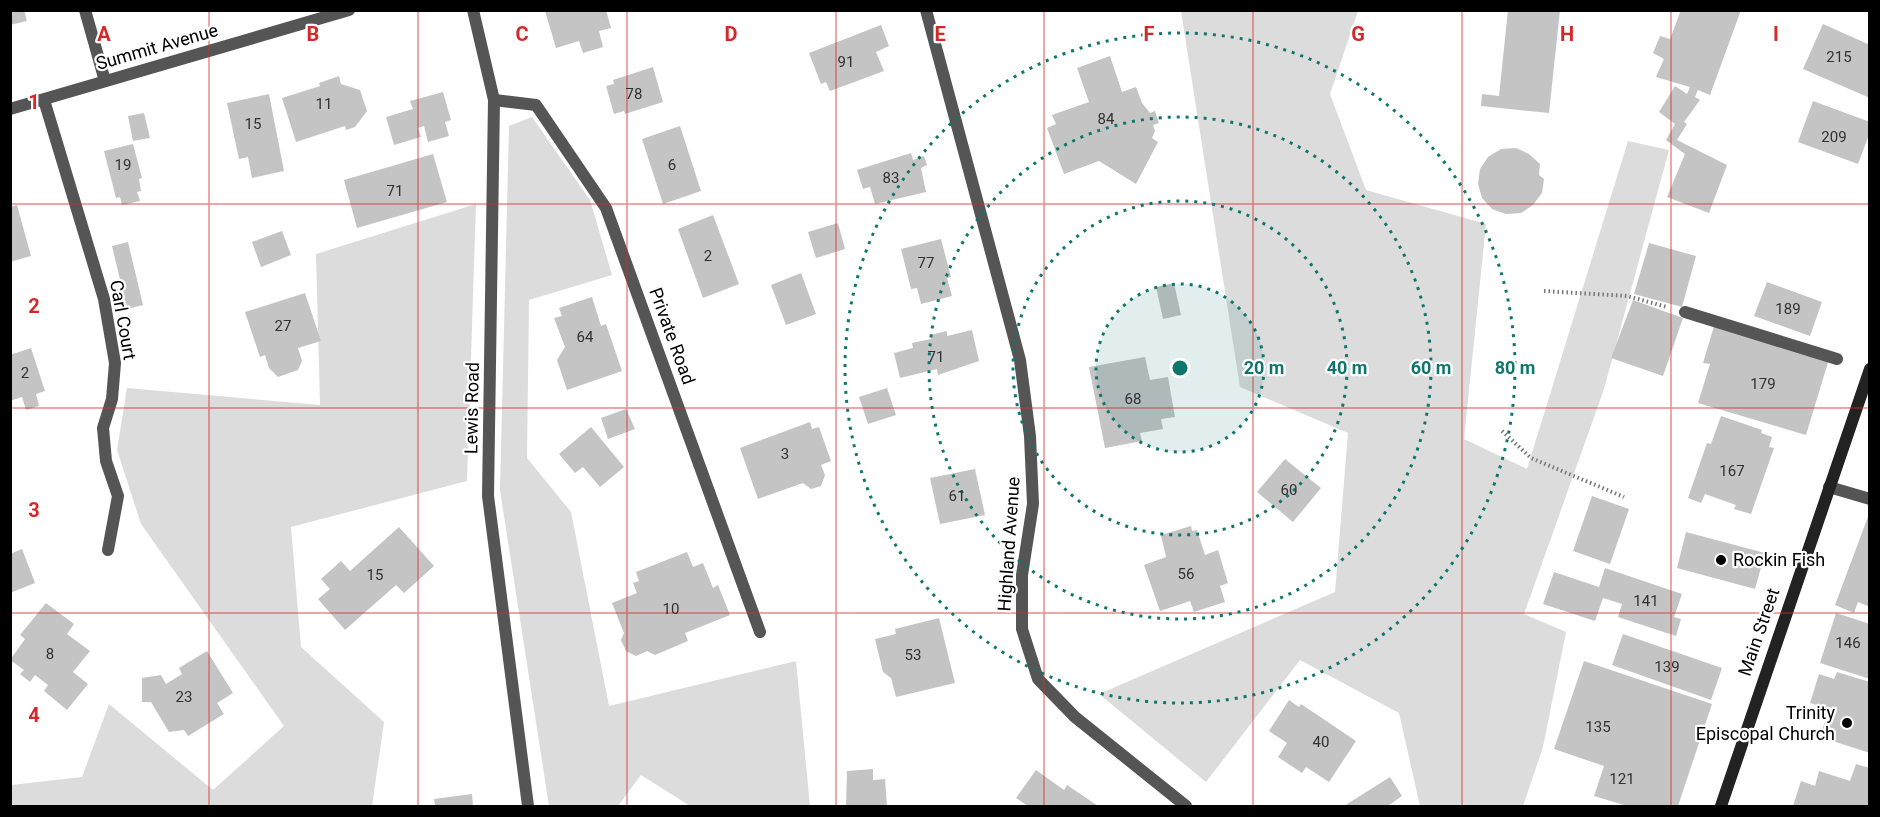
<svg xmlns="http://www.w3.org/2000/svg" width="1880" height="817" font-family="Roboto,sans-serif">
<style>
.green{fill:#dcdcdc}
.building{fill:#c4c4c4}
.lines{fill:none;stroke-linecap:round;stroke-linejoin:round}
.path{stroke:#777;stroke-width:4;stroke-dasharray:1.5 3;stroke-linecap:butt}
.lane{stroke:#555;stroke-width:12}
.street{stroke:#555;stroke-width:12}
.secondary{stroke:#222;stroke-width:12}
.grid{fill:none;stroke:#d62828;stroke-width:1.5;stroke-opacity:0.55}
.ring{fill:none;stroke:#0f766e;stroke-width:3;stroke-dasharray:3 6}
.poi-dot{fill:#000;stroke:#fff;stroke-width:2}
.labels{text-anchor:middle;stroke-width:4.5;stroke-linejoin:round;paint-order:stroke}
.number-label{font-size:15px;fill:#313131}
.street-label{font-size:18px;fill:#000;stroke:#fff}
.poi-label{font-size:18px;fill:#000;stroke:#fff;text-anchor:start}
.grid-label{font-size:20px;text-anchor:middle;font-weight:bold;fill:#d62828;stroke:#fff;stroke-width:4.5;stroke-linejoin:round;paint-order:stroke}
.centre{fill:#0f766e;stroke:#fff;stroke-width:3}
.ring-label{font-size:18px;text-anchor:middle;font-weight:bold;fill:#0f766e;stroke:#fff;stroke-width:4.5;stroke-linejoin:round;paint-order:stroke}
</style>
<rect width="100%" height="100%" fill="#fff"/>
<!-- green -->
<path class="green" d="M 1181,11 L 1358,11 L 1330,94 L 1366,190 L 1486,224 L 1464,439 L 1527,469 L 1628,141 L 1669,150 L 1604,389 L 1524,614 L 1566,632 L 1543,747 L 1523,806 L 1420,806 L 1399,713 L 1300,660 L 1206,782 L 1099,694 L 1335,592 L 1348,433 L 1240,387 Z
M 532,117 L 590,200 L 612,275 L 529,300 L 527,458 L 571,512 L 609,706 L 796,661 L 810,806 L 690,806 L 641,775 L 618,806 L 549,806 L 500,490 L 509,126 Z
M 476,204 L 467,481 L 291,527 L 301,647 L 384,722 L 372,806 L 11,806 L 11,785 L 82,777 L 109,704 L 213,790 L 284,726 L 141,524 L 117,450 L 127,388 L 320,405 L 316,254 Z"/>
<!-- building -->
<path class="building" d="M 10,10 L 24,10 L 27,21 L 10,25 Z
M 606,10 L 611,28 L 599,31 L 603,47 L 583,53 L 579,41 L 556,48 L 545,11 Z
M 1508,10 L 1560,10 L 1549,113 L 1481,106 L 1482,94 L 1499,96 Z
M 1681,10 L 1741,10 L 1710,95 L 1698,90 L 1695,97 L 1700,100 L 1684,122 L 1687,124 L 1677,140 L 1727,165 L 1709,213 L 1667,197 L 1685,154 L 1666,140 L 1675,124 L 1659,112 L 1675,86 L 1687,94 L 1690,87 L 1656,77 L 1664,59 L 1653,53 L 1660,36 L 1670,39 Z
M 1823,24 L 1870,45 L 1870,98 L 1803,69 Z
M 881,25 L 889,46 L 876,52 L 884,71 L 830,91 L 826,82 L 821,84 L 809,53 Z
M 1110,56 L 1122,92 L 1136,87 L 1142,103 L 1150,113 L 1155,111 L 1159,123 L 1153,125 L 1155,131 L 1152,138 L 1158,142 L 1136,184 L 1099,161 L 1064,174 L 1047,128 L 1056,124 L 1052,115 L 1089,102 L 1077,68 Z
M 653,67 L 663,102 L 625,114 L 624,111 L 614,114 L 606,86 L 614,84 L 613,80 Z
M 339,76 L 341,84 L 360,90 L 367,111 L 355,127 L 346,130 L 345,126 L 296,142 L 282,98 L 320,86 L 319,83 Z
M 443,92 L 451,120 L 445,122 L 449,136 L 428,142 L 424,126 L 418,128 L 421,137 L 394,145 L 386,117 L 413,109 L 410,101 Z
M 269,94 L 284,171 L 252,178 L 248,157 L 239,159 L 227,103 Z
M 1813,101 L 1870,122 L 1870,132 L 1858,164 L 1798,142 Z
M 144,113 L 150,138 L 133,141 L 128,116 Z
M 680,126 L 701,191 L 663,204 L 642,139 Z
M 133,144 L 142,178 L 139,179 L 141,191 L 137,192 L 140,201 L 122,205 L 120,197 L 116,198 L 104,151 Z
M 1516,148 L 1529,154 L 1540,164 L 1539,175 L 1544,179 L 1542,193 L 1533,205 L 1521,213 L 1506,214 L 1492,209 L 1482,198 L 1478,184 L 1480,169 L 1488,157 L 1501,149 Z
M 911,153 L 913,160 L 924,156 L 927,165 L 921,168 L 926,192 L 875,204 L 870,187 L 863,189 L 857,170 Z
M 433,154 L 447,202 L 357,228 L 344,180 Z
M 17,205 L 31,256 L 10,262 L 10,207 Z
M 713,215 L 739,284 L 703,298 L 678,229 Z
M 838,223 L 845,249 L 816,258 L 808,232 Z
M 282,231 L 291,255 L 261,267 L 252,242 Z
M 941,239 L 951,277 L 947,278 L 952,296 L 921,304 L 917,288 L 911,289 L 901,249 Z
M 128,242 L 143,305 L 127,309 L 112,246 Z
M 1649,243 L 1696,256 L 1682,307 L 1634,294 Z
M 801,273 L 816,314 L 786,325 L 771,285 Z
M 1767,282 L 1822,302 L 1810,336 L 1754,316 Z
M 1174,283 L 1181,315 L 1163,319 L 1156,287 Z
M 305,293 L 321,341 L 298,348 L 302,361 L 298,370 L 278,377 L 269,368 L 265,355 L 260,357 L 245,312 Z
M 592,297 L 601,326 L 606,324 L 622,371 L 567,390 L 557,360 L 565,347 L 554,318 L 562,316 L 559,308 Z
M 1633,300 L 1683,318 L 1663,376 L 1611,358 Z
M 1714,326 L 1829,359 L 1806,435 L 1698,403 L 1710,364 L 1703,363 Z
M 972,330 L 979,361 L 938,375 L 937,369 L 900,378 L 894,353 L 913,348 L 912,343 L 931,339 L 930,335 L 947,331 L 947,336 Z
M 31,348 L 45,391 L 36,394 L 39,406 L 26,410 L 22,397 L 10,401 L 10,355 Z
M 1145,357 L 1150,380 L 1168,377 L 1175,417 L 1161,419 L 1163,429 L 1140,433 L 1142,441 L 1105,448 L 1089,367 Z
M 887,388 L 896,415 L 868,424 L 859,397 Z
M 626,409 L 635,429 L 608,439 L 601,418 Z
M 1721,416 L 1762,430 L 1761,433 L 1772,437 L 1769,447 L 1774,448 L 1751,514 L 1734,509 L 1736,505 L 1705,494 L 1701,503 L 1688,498 L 1707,443 L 1711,444 Z
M 810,422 L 812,429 L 819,427 L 831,461 L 821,465 L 825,475 L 821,486 L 811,489 L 803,483 L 758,499 L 740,448 Z
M 591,427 L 624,467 L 600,487 L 583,467 L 575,473 L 559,454 Z
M 1285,459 L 1321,488 L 1293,522 L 1257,492 Z
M 975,469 L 985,515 L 940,524 L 930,478 Z
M 1592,496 L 1629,509 L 1610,564 L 1573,551 Z
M 1869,514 L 1870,607 L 1858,602 L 1854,613 L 1835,605 Z
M 1191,526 L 1192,531 L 1197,530 L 1205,555 L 1218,550 L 1228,583 L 1220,586 L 1225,602 L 1194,612 L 1190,601 L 1160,611 L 1144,565 L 1166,557 L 1161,535 Z
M 399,527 L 434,566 L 404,593 L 396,585 L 345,630 L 318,599 L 330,589 L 321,579 L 341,561 L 350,571 Z
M 1686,532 L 1765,553 L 1755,589 L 1677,568 Z
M 22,549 L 35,583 L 10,593 L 10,554 Z
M 687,552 L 693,567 L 703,563 L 713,588 L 718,585 L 730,615 L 685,633 L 688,641 L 655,655 L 647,651 L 636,656 L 626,651 L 621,640 L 624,633 L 612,603 L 637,593 L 633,583 L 639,581 L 636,572 Z
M 1605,568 L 1682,594 L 1674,617 L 1681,619 L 1676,636 L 1618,617 L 1622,604 L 1603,598 L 1595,621 L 1543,604 L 1554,572 L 1599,587 Z
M 46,603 L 74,624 L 67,634 L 90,651 L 73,672 L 88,684 L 67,710 L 44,691 L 48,685 L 35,675 L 30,682 L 20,674 L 24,670 L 10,660 L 25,639 L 20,635 Z
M 1836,613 L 1870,624 L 1870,679 L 1820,663 Z
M 939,618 L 955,683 L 896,697 L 891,678 L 883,672 L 875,639 L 896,634 L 895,629 Z
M 1623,634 L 1722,668 L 1711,700 L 1612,665 Z
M 207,651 L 233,693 L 217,703 L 224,714 L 188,736 L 184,730 L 169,732 L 151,702 L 142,702 L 142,678 L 161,675 L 166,684 L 182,674 L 179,668 Z
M 1584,661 L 1712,704 L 1678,806 L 1627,806 L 1594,796 L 1604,766 L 1554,749 Z
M 1837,672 L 1870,682 L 1870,753 L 1820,737 L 1829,709 L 1810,703 L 1819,674 L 1834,679 Z
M 1289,700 L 1299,707 L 1301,704 L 1356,741 L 1329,782 L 1306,767 L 1302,773 L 1278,757 L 1287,743 L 1269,731 Z
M 1856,764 L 1870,768 L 1870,806 L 1793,806 L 1801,781 L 1815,786 L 1819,771 L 1850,781 Z
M 873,769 L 873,780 L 885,779 L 887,806 L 846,806 L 847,771 Z
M 1036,770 L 1064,790 L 1067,785 L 1098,806 L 1028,806 L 1016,798 Z
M 1390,777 L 1402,796 L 1389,805 L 1390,806 L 1344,806 Z
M 472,794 L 473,806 L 435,806 L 434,799 Z"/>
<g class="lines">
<!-- path -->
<path class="path" d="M 1544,291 L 1627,296 L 1667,307
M 1502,431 L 1531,458 L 1624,497"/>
<!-- lane -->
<path class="lane" d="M 494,100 L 536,105 L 606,208 L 760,632
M 1685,312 L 1837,359"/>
<!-- street -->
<path class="street" d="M 85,10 L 105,81
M 473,10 L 494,100 L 488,496 L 528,806
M 926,10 L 1020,360 L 1030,436 L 1033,504 L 1022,575 L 1022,629 L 1038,679 L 1075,717 L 1186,806
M 44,100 L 104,299 L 115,363 L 112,399 L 103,428 L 106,461 L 118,496 L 108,550
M 10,109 L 349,10
M 1829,487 L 1870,499"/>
<!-- secondary -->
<path class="secondary" d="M 1721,806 L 1870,369"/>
</g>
<!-- grid -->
<path class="grid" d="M 209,10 L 209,806M 418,10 L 418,806M 627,10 L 627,806M 836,10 L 836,806M 1044,10 L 1044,806M 1253,10 L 1253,806M 1462,10 L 1462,806M 1671,10 L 1671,806M 10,204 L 1870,204M 10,408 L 1870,408M 10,613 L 1870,613"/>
<!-- distance rings -->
<circle cx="1180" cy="368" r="84" fill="#0f766e" fill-opacity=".12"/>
<g class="ring">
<circle cx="1180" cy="368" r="84"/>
<circle cx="1180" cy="368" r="167"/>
<circle cx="1180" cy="368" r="251"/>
<circle cx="1180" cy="368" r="335"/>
</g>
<!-- markers -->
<g class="poi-dot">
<circle cx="1721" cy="560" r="6"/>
<circle cx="1847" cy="723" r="6"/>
</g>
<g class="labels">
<!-- number labels -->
<g class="number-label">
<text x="1839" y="62">215</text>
<text x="846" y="67">91</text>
<text x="634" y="99">78</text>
<text x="324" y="109">11</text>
<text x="1106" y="124">84</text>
<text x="253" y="129">15</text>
<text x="1834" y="142">209</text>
<text x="123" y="170">19</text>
<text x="672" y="170">6</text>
<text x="891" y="183">83</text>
<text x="395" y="196">71</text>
<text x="708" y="261">2</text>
<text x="926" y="268">77</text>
<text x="1788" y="314">189</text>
<text x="283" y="331">27</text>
<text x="585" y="342">64</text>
<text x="936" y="362">71</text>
<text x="25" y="378">2</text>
<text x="1763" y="389">179</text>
<text x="1133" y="404">68</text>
<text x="785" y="459">3</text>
<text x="1732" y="476">167</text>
<text x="1289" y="495">60</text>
<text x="957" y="501">61</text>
<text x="1186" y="579">56</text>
<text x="375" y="580">15</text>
<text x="1646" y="606">141</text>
<text x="671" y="614">10</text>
<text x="1848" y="648">146</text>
<text x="50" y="659">8</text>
<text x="913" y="660">53</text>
<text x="1667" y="672">139</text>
<text x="184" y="702">23</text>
<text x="1598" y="732">135</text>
<text x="1321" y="747">40</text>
<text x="1622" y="784">121</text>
</g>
<!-- street labels -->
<g class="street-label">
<text transform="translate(157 47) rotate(-16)" y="6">Summit Avenue</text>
<text transform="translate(123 320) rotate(80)" y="6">Carl Court</text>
<text transform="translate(672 336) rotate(70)" y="6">Private Road</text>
<text transform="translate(472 408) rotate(-89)" y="6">Lewis Road</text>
<text transform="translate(1009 544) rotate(-86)" y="6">Highland Avenue</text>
<text transform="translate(1759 632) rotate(-71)" y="6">Main Street</text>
</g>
<!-- poi labels -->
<g class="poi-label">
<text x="1733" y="566">Rockin Fish</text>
<text x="1835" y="719" text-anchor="end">Trinity<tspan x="1835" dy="21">Episcopal Church</tspan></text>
</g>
</g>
<g class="grid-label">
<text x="104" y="41">A</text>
<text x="313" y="41">B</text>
<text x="522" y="41">C</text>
<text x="731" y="41">D</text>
<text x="940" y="41">E</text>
<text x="1149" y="41">F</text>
<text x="1358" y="41">G</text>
<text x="1567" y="41">H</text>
<text x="1776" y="41">I</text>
<text x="34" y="109">1</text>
<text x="34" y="313">2</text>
<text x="34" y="517">3</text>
<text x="34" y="722">4</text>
</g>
<circle cx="1180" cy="368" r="9" class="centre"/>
<g class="ring-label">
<text x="1264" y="374">20 m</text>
<text x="1347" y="374">40 m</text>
<text x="1431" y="374">60 m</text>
<text x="1515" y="374">80 m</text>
</g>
<!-- border -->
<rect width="1880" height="817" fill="none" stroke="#000000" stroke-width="24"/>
</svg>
